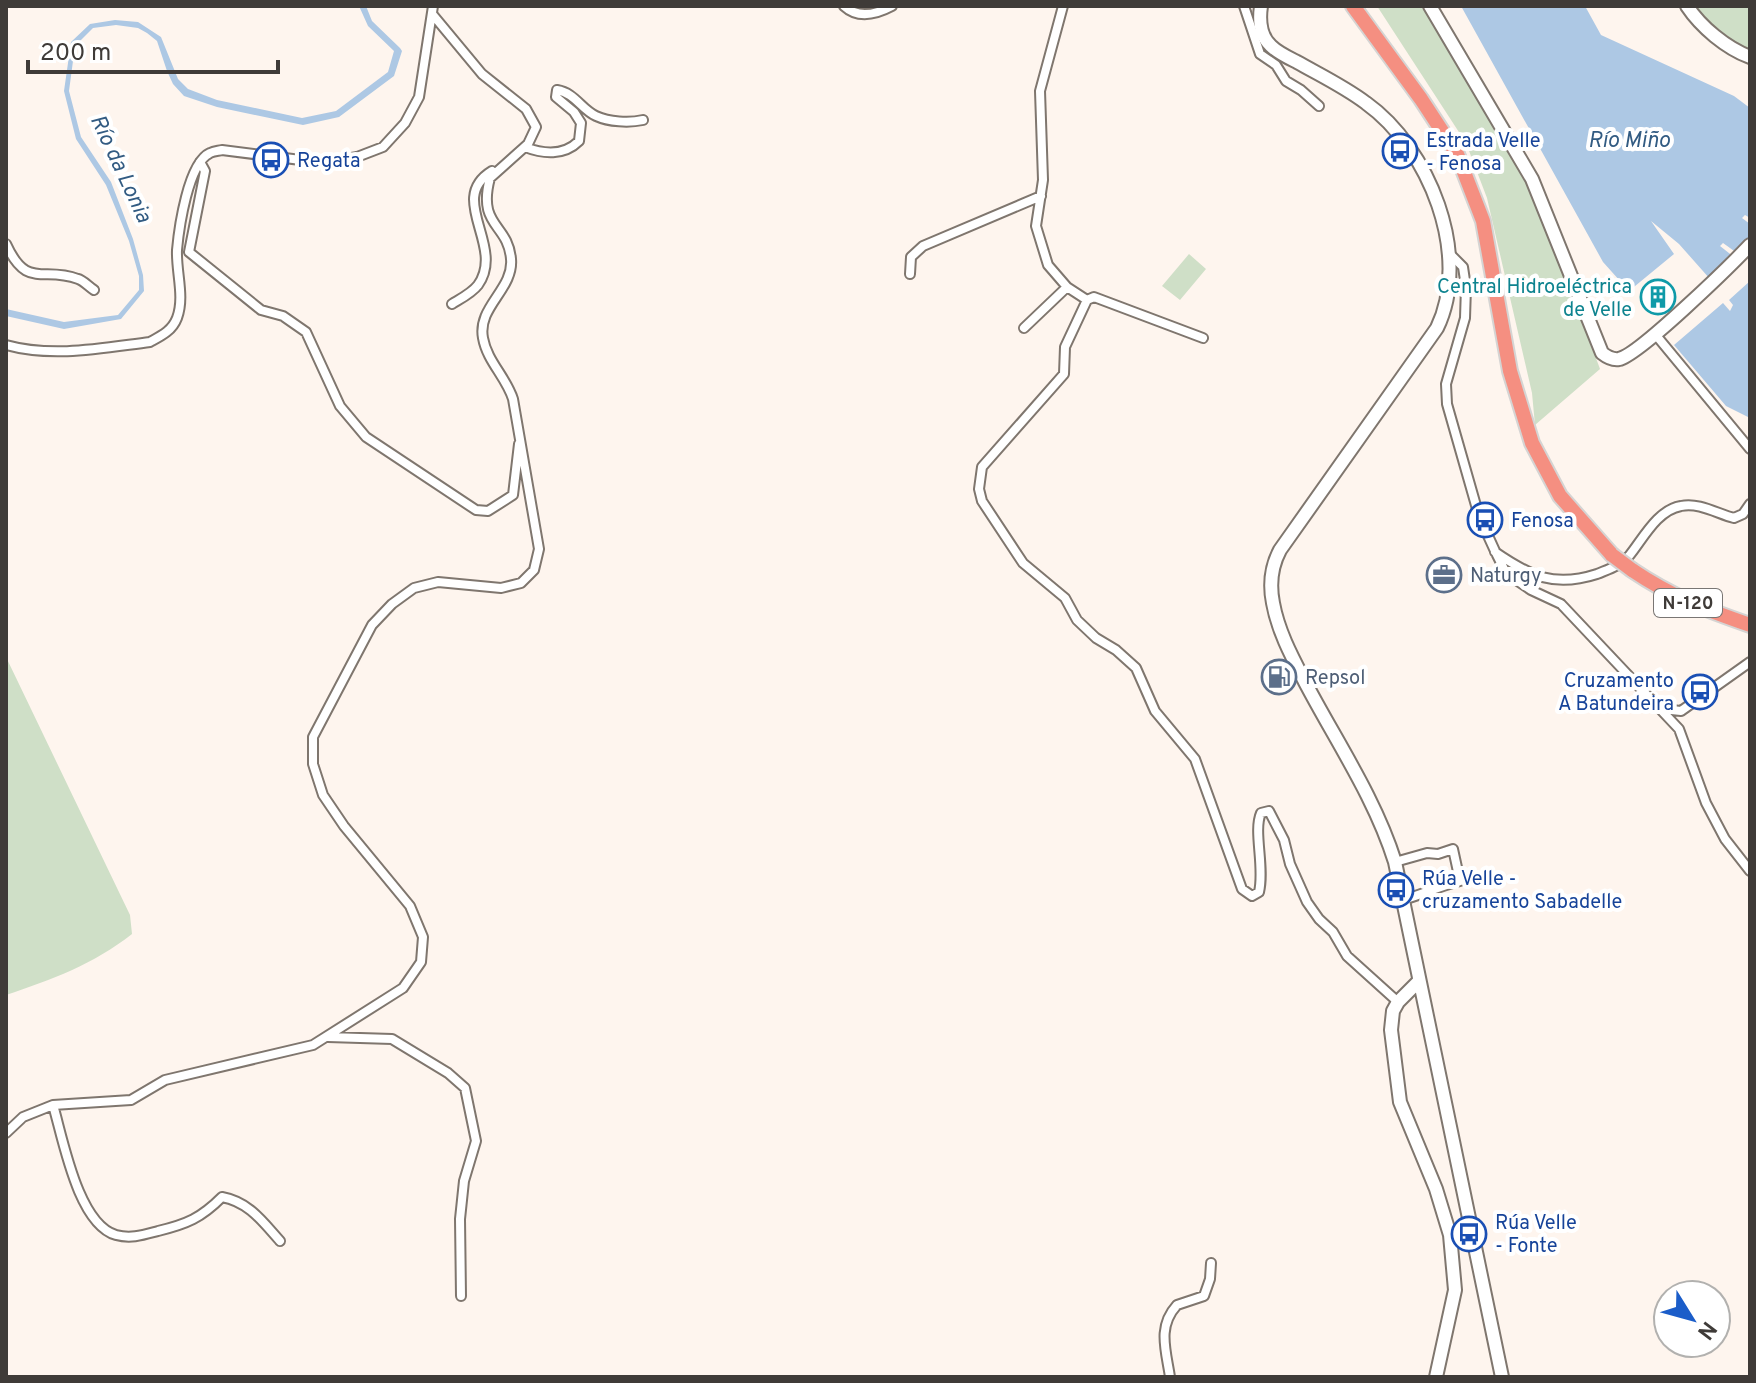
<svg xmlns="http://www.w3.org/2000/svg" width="1756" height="1383" font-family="Overpass,sans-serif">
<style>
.green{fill:#cfdfc7}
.water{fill:#adc8e4}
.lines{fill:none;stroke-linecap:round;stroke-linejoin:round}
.street-casing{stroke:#7f766e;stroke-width:12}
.secondary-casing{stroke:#7f766e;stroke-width:16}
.highway-casing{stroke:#d5d4d3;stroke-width:18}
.street{stroke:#fff;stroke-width:8}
.secondary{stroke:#fff;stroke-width:12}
.highway{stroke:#f58f81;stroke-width:14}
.highway-bridge-casing{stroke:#d5d4d3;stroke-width:18;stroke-linecap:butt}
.highway-bridge{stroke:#f58f81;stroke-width:14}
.labels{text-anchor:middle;stroke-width:8;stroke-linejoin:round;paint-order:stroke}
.shield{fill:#fff;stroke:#797674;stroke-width:2}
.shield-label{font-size:18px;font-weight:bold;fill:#3f3b38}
.transit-label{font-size:20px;fill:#164399;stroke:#fff;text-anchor:start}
.culture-label{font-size:20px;fill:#0d838f;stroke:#fff;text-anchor:end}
.service-label{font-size:20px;fill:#4e5e75;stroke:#fff;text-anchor:start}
.water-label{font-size:22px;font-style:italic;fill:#325b82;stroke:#fff}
</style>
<rect width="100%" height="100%" fill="#fef5ee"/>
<!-- green -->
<path class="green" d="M 1377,6 L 1421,6 L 1490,105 L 1527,170 L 1600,369 L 1535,425 L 1532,393 L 1487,198 L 1466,143 Z
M 1697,6 L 1750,6 L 1750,58 L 1709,30 Z
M 1189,254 L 1206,269 L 1180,300 L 1162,286 Z
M 6,657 L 130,915 L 132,934 C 94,964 51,980 6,995 Z"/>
<!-- water -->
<path class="water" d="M 359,6 L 366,6 L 372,21 L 400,48 L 402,51 L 394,76 L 339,117 L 303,125 L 217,107 L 184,96 L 173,84 L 167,71 L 157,41 L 147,33 L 138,28 L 116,25 L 93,28 L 75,46 L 69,91 L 81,137 L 111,182 L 133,239 L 143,275 L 144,291 L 121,319 L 64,329 L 6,316 L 6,309 L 64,322 L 118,315 L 139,290 L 139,276 L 129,241 L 106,185 L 76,139 L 64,91 L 71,42 L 90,24 L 115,20 L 138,22 L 161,37 L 178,79 L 188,89 L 217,100 L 302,118 L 336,111 L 388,72 L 394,51 L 368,26 Z
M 1461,6 L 1585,6 L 1601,35 L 1734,96 L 1750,108 L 1750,218 L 1745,215 L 1742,218 L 1750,224 L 1750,238 L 1737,253 L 1723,243 L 1720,246 L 1734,257 L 1710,279 L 1679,244 L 1651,221 L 1674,254 L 1629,291 L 1603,262 Z
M 1750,281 L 1750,418 L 1726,406 L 1674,345 L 1723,303 L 1730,311 L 1733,305 L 1729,300 Z"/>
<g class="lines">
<!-- street casing -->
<g class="street-casing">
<path id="street" d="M 844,6 C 858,19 877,14 892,6
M 1063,6 L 1040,91 L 1043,180 L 1036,226 L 1048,265 L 1067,287 L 1087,300 L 1094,297 L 1203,338
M 1244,6 L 1260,54 L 1276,65 L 1286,81 L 1301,90 L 1319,106
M 525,147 C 543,154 564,156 579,141 L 581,123 L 574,112 L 556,97 L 557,90 C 575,93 581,109 596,116 C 609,122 629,123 643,120
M 200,162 L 205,171 L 189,252 L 261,310 L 283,316 L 306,332 L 340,406 L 366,437 L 476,510 L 488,511 L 513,495 L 519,444
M 6,244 C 27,290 43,266 78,279 C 83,280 89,287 94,290
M 1448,252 L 1463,267 L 1466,287 L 1465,318 L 1446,384 L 1447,404 L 1479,516 L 1495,551 L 1506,573 L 1531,590 L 1561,604 L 1679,729 L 1706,803 L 1725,839 L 1750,871
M 910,274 L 911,257 L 923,246 L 1041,196
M 1087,300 L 1065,347 L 1064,374 L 982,467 L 979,489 L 982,501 L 1023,563 L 1065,598 L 1077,620 L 1096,638 L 1116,650 L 1136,668 L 1155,711 L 1195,759 L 1242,889 L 1252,896 L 1259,892 C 1265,867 1253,831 1261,813 L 1269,811 L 1284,840 L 1290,864 L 1307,902 L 1319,919 L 1333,932 L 1347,956 L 1398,1002
M 452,304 C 460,299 472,293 478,285 C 506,246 446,199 492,171
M 1024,328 L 1067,287
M 1655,334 L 1750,449
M 6,345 C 53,358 102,348 150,342 C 161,336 172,331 177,318 C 185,297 176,272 177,250 C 179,228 188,163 210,153 C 214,151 218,151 222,150 L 324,163 L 357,157 L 383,147 L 405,123 L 419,97 L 433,6
M 1495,552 C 1530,576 1554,588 1597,574 C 1609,569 1620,566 1629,556 C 1643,539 1657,510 1681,506 C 1699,502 1718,514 1734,518 L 1743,514 L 1750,504
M 1662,709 L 1681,711 L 1750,662
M 1395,862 L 1427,853 L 1438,854 L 1453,849 L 1460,881 C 1440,886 1423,894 1403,900
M 328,1037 L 392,1039 L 448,1073 L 465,1088 L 476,1141 L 464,1181 L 460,1219 L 461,1296
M 53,1105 C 63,1139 78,1224 116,1235 C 131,1239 143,1235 158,1231 C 187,1224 201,1218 222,1197 C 249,1202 262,1221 280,1241
M 6,1133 L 23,1117 L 53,1105 L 131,1100 L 165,1080 L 313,1045 L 403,988 L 421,962 L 423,937 L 410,906 L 344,826 L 323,795 L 313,764 L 313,737 L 372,625 L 392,604 L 414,588 L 438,582 L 501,588 L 521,583 L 534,570 L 539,549 L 513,399 C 506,377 487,361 483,338 C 477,307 514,289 511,259 C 508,223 477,227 490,178 L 528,144 L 536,127 L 526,109 L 482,74 L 433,15
M 1170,1377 C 1166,1350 1157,1327 1177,1305 L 1204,1296 L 1210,1279 L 1211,1263"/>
</g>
<!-- secondary casing -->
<g class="secondary-casing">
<path id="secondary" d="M 1261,6 C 1259,20 1260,36 1271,46 C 1278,53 1289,58 1297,62 C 1320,75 1345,87 1366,103 C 1429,148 1472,255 1437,328 L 1280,550 C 1271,567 1269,583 1273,603 C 1278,631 1292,657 1305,682 C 1336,741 1375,798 1395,862 L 1502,1377
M 1430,6 L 1532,179 L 1602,353 C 1607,357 1612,360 1619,359 C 1639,355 1731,265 1750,245
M 1687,6 C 1701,27 1726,48 1750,57
M 1419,981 L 1398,1002 L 1393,1011 L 1391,1030 L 1400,1102 L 1436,1189 L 1450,1235 L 1455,1290 L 1436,1377"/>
</g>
<!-- highway casing -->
<g class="highway-casing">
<path id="highway" d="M 1353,6 L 1421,99 L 1457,154 L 1483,221 L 1510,371 L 1532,443 L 1560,496 L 1612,555
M 1632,570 C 1672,597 1704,609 1750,625"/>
</g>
<!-- street -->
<use href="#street" class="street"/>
<!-- secondary -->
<use href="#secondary" class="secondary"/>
<!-- highway -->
<use href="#highway" class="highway"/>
<!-- highway-bridge casing -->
<g class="highway-bridge-casing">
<path id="highway-bridge" d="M 1612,555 L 1632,570"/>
</g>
<!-- highway-bridge -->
<use href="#highway-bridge" class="highway-bridge"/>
</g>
<!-- icons -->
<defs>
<g id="bus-ring" transform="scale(1.8)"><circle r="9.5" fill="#fff" stroke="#1a4fb4" stroke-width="1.5"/><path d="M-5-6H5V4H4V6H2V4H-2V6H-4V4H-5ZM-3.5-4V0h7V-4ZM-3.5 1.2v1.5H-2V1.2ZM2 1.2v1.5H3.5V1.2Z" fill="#1a4fb4"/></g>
<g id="building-ring" transform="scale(1.8)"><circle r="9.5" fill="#fff" stroke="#0f9aa8" stroke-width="1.5"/><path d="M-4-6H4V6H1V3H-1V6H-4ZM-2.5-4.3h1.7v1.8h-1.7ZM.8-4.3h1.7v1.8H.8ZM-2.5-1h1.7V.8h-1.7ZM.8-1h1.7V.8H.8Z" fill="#0f9aa8"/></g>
<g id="office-ring" transform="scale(1.8)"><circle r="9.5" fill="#fff" stroke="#5c6f8a" stroke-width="1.5"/><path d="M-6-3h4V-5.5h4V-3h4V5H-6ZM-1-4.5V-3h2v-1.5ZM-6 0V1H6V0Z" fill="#5c6f8a"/></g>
<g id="fuel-ring" transform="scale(1.8)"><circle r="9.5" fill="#fff" stroke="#5c6f8a" stroke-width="1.5"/><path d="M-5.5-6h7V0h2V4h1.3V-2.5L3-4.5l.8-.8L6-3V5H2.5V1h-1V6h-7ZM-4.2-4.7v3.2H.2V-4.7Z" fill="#5c6f8a"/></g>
</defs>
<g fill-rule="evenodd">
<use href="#bus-ring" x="1400" y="151"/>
<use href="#bus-ring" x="271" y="160"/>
<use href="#building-ring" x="1658" y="297"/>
<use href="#bus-ring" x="1485" y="520"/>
<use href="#office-ring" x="1444" y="575"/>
<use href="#fuel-ring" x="1279" y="677"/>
<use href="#bus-ring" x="1700" y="692"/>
<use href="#bus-ring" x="1396" y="890"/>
<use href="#bus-ring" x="1469" y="1234"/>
</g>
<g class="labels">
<!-- shield labels -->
<rect class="shield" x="1654" y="589" width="68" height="28" rx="6"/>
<g class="shield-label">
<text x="1688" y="609">N-120</text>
</g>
<!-- transit labels -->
<g class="transit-label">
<text x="1426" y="147">Estrada Velle<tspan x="1426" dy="23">- Fenosa</tspan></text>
<text x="297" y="167">Regata</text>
<text x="1511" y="527">Fenosa</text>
<text x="1674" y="687" text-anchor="end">Cruzamento<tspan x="1674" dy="23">A Batundeira</tspan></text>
<text x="1422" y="885">Rúa Velle -<tspan x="1422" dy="23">cruzamento Sabadelle</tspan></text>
<text x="1495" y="1229">Rúa Velle<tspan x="1495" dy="23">- Fonte</tspan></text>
</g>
<!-- culture labels -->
<g class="culture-label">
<text x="1632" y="293">Central Hidroeléctrica<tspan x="1632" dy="23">de Velle</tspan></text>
</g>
<!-- service labels -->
<g class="service-label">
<text x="1470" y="582">Naturgy</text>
<text x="1305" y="684">Repsol</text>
</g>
<!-- water labels -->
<g class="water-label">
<text x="1629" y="147">Río Miño</text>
<text transform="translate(122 168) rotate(65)" y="8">Río da Lonia</text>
</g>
</g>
<!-- border -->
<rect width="1756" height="1383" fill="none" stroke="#3f3b38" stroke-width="16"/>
<!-- north arrow -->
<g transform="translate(1692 1319) rotate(127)"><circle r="38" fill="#ffffff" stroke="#b2b1af" stroke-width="2"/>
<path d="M0-6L14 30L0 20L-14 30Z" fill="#1b5dc9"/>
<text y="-12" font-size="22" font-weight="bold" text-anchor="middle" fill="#3f3b38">N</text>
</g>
<!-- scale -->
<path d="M28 60v12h250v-12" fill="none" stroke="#3f3b38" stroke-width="4"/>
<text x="40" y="60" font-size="24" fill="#3f3b38" stroke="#ffffff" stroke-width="6" paint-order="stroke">200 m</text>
</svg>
